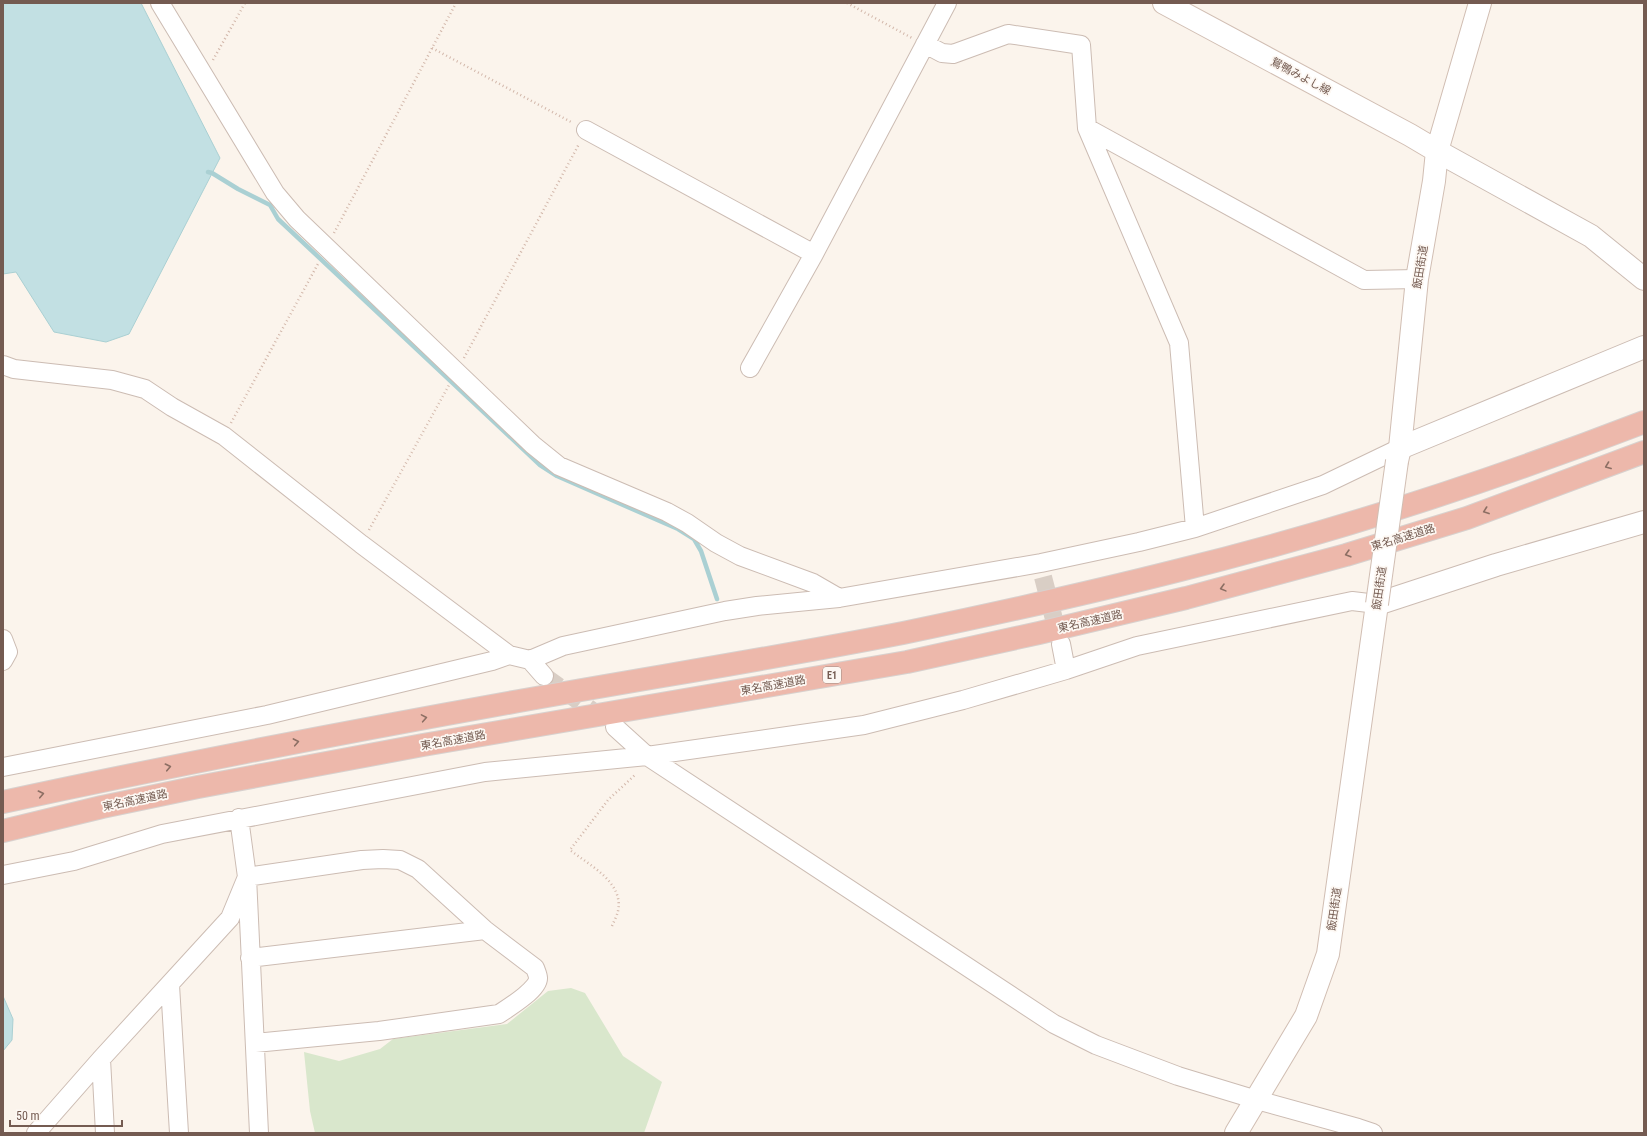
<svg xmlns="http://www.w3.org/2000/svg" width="1647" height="1136" font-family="'Roboto Condensed','Noto Sans JP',sans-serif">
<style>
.green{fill:#d9e7cc}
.water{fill:#c2e0e3;stroke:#aad0d3}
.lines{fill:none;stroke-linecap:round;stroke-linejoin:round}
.stream{stroke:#aad0d3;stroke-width:4.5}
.minor-tunnel{stroke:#d9cec5;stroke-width:18;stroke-dasharray:18 9;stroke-linecap:butt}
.minor-casing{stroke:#ccbcb3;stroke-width:20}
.tertiary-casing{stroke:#ccbcb3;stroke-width:24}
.secondary-casing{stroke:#d1beb3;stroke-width:24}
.motorway-casing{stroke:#d8d1ce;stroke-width:24}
.path{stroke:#d2b7aa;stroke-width:2.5;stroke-dasharray:1 3;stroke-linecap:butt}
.minor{stroke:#fff;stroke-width:18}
.tertiary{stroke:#fff;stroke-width:22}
.secondary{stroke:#fff;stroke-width:22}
.motorway{stroke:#edb8ab;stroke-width:22}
.secondary-bridge-casing{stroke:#d1beb3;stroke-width:24;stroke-linecap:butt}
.secondary-bridge{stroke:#fff;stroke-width:22}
.oneway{stroke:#8c6e63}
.labels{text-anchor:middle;stroke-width:3.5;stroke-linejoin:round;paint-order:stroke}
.shield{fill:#fdf8f3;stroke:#9d8a82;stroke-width:1}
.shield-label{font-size:10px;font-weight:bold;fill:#745b51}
.street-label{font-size:11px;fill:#745b51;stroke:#fdf8f3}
</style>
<rect width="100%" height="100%" fill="#fbf4ec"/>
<!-- green -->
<path class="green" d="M 571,988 L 585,993 L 623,1056 L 662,1082 L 644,1133 L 315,1133 L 310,1111 L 304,1052 L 339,1061 L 380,1049 L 393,1039 L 507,1024 L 548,991 Z"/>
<!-- water -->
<path class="water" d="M 3,3 L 141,3 L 220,158 L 129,334 L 106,342 L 54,332 L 16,272 L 3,274 Z
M 3,996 L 13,1019 L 12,1040 L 3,1051 Z"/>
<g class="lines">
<!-- stream -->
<path class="stream" d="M 208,172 L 212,173 L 238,189 L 270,205 L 278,219 L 540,465 L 557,476 L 678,529 L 694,539 L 701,551 L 717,599"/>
<!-- minor-tunnel -->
<path class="minor-tunnel" d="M 1043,577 L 1060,642
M 544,676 L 605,720"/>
<!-- minor casing -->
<g class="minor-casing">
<path id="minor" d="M 160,3 L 275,193 L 297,219 L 533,445 L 559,466 L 667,512 L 687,523 L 716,543 L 740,556 L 813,583 L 839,598
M 925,44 L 942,53 L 953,54 L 1008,34 L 1081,45 L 1087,128 L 1179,343 L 1195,528
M 1087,128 L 1364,280 L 1417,279
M 586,130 L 814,254
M 3,365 L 14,369 L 112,380 L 145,389 L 172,407 L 224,436 L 361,544 L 509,655 L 530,660 L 563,646 L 725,611 L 757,606 L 839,598 L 1041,563 L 1139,542 L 1195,528 L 1323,485 L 1400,448
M 750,368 L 814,254 L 947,3
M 3,639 L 8,652 L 3,661
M 1061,644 L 1066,670
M 530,660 L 544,676
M 615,727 L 647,756 L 1054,1024 L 1096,1045 L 1178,1076 L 1257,1100 L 1358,1128 L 1373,1133
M 3,767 L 267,715 L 492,661 L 509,655
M 239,818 L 247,877 L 259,1133
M 3,875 L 74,861 L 162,834 L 485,772 L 647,756 L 864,725 L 963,700 L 1066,670 L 1137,646 L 1352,601 L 1377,604
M 247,877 L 362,860 L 383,859 L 400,860 L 418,869 L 485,930 L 535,968 C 536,971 538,975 538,978 C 539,989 508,1008 499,1014 L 379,1031 L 255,1043
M 250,958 L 485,930
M 170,985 L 179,1133
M 101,1059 L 105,1133
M 36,1133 L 101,1059 L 230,918 L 247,877"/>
</g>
<!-- tertiary casing -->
<g class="tertiary-casing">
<path id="tertiary" d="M 1437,151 L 1591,236 L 1644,279
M 1400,448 L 1644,347
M 1377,604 L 1496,565 L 1644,522"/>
</g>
<!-- secondary casing -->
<g class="secondary-casing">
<path id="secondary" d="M 1164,3 L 1410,135 L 1437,151
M 1397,461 L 1400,448 L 1417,279 L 1434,181 L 1437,151 L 1480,3
M 1236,1133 L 1306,1016 L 1328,954 L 1377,604"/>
</g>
<!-- motorway casing -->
<g class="motorway-casing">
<path id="motorway" d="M 3,802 C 174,765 346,732 519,701 C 647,678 775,658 903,633 C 994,614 1085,594 1176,571 C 1335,532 1491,481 1644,422
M 3,831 L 102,807 L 198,787 L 423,745 L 907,662 L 1039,633 L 1186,598 L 1346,555 L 1467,518 L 1644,452"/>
</g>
<!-- path -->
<path class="path" d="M 847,3 L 912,38
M 432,48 L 573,123
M 213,60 L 245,3
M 334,233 L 456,3
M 464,358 L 579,144
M 231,423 L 319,262
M 369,530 L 449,385
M 612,926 C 614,921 617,916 618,911 C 624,882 589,865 570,850 L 608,800 L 636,774"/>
<!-- minor -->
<use href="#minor" class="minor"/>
<!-- tertiary -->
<use href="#tertiary" class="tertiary"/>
<!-- secondary -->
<use href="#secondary" class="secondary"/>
<!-- motorway -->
<use href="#motorway" class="motorway"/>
<!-- secondary-bridge casing -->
<g class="secondary-bridge-casing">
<path id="secondary-bridge" d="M 1377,604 L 1397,461"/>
</g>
<!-- secondary-bridge -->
<use href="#secondary-bridge" class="secondary-bridge"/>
</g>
<!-- one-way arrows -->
<defs><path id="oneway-chevron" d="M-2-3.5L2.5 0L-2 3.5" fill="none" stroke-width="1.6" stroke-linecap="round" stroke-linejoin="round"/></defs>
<g class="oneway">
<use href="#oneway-chevron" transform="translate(1608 466) rotate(159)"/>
<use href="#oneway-chevron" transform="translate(1486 511) rotate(160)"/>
<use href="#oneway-chevron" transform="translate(1348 554) rotate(164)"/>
<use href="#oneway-chevron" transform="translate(1223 588) rotate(165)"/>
<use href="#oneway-chevron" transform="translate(424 718) rotate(-10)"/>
<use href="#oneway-chevron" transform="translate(296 742) rotate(-11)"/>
<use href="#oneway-chevron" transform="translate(168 767) rotate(-12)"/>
<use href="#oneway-chevron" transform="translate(41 794) rotate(-12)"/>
</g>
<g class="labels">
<!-- shield labels -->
<rect class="shield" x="823" y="667" width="18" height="16" rx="3"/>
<g class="shield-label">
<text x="832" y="679">E1</text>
</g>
<!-- street labels -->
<g class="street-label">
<text transform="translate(1301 76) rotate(28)" y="4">鴛鴨みよし線</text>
<text transform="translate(1420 267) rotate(-81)" y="4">飯田街道</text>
<text transform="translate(1403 537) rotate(-17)" y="4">東名高速道路</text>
<text transform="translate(1379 588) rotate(-82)" y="4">飯田街道</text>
<text transform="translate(1090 621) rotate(-13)" y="4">東名高速道路</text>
<text transform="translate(773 685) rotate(-10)" y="4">東名高速道路</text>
<text transform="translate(453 740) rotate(-10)" y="4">東名高速道路</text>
<text transform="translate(135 800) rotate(-12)" y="4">東名高速道路</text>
<text transform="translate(1334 909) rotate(-82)" y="4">飯田街道</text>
</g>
</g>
<!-- border -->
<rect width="1647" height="1136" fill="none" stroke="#745b51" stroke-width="8"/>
<!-- scale -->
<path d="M10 1120v6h112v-6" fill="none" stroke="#745b51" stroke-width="2"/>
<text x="16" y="1120" font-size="12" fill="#745b51" stroke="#fdf8f3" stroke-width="3" paint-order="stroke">50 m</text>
</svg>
